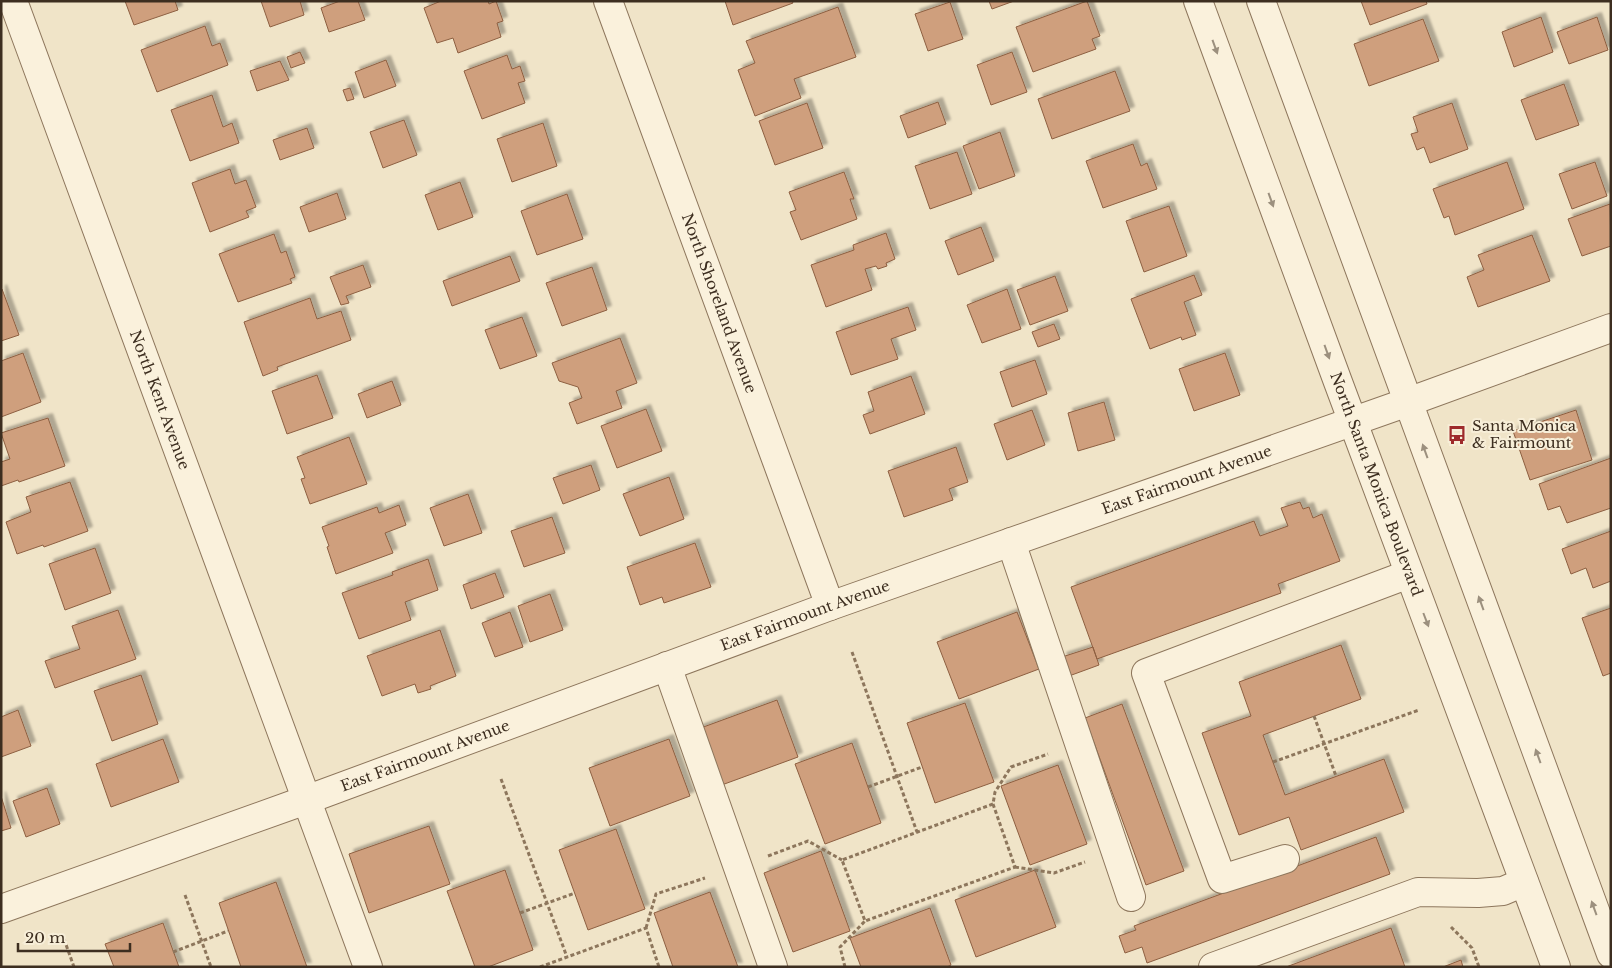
<svg xmlns="http://www.w3.org/2000/svg" width="1612" height="968" font-family="'Libre Baskerville',serif">
<style>
.building{fill:#cf9f7d;stroke:#8d5f41;filter:url(#shadow)}
.lines{fill:none;stroke-linecap:round;stroke-linejoin:round}
.minor-casing{stroke:#8d765c;stroke-width:30}
.path{stroke:#8d765c;stroke-width:3;stroke-dasharray:4 2.5;stroke-linecap:butt}
.minor{stroke:#faf1dc;stroke-width:28}
.oneway{fill:#9c907e}
.labels{text-anchor:middle;stroke-width:4;stroke-linejoin:round;paint-order:stroke}
.street-label{font-size:15px;fill:#3d2e20;stroke:#f7eed8}
.poi-label{font-size:15px;fill:#3d2e20;stroke:#f7eed8;text-anchor:start}
</style>
<defs>
<filter id="shadow"><feDropShadow dx="4.5" dy="-4.5" stdDeviation="1" flood-color="#0004"/></filter>
</defs>
<rect width="100%" height="100%" fill="#f0e4c8"/>
<!-- building -->
<path class="building" d="M 125,1 L 175,1 L 178,10 L 134,25 Z
M 261,1 L 300,1 L 304,15 L 270,27 Z
M 340,1 L 358,1 L 365,20 L 329,32 L 321,8 Z
M 441,1 L 488,1 L 489,4 L 496,1 L 503,21 L 497,23 L 501,37 L 458,53 L 453,38 L 437,43 L 424,8 Z
M 725,1 L 792,1 L 793,3 L 733,25 Z
M 989,1 L 1014,1 L 992,9 Z
M 1087,1 L 1100,36 L 1092,39 L 1096,49 L 1033,72 L 1016,27 Z
M 1361,1 L 1426,1 L 1427,4 L 1370,25 Z
M 950,2 L 963,39 L 928,51 L 915,14 Z
M 838,7 L 856,57 L 794,79 L 801,98 L 755,116 L 738,70 L 755,63 L 746,41 Z
M 1541,17 L 1553,52 L 1514,67 L 1502,32 Z
M 1597,17 L 1608,50 L 1569,64 L 1557,32 Z
M 1423,19 L 1439,61 L 1369,86 L 1354,44 Z
M 205,26 L 212,46 L 220,43 L 228,65 L 157,92 L 141,50 Z
M 300,52 L 305,63 L 291,68 L 287,57 Z
M 1012,52 L 1027,92 L 991,105 L 977,65 Z
M 507,55 L 512,69 L 520,66 L 525,81 L 518,83 L 525,103 L 482,119 L 464,71 Z
M 386,60 L 396,86 L 364,98 L 355,72 Z
M 280,61 L 289,80 L 257,91 L 250,71 Z
M 1115,71 L 1130,111 L 1052,139 L 1038,99 Z
M 1564,84 L 1579,125 L 1536,140 L 1521,100 Z
M 350,88 L 354,99 L 347,101 L 343,90 Z
M 212,95 L 223,127 L 232,123 L 239,143 L 190,161 L 171,110 Z
M 938,102 L 946,124 L 908,138 L 900,116 Z
M 807,103 L 823,148 L 775,165 L 759,121 Z
M 1452,103 L 1468,149 L 1430,163 L 1424,147 L 1417,150 L 1411,134 L 1418,132 L 1413,117 Z
M 404,120 L 417,155 L 383,168 L 370,132 Z
M 543,123 L 557,166 L 512,182 L 497,139 Z
M 307,128 L 314,148 L 280,160 L 273,140 Z
M 1000,132 L 1015,176 L 979,189 L 963,146 Z
M 1133,144 L 1141,166 L 1147,163 L 1157,189 L 1103,208 L 1086,161 Z
M 957,152 L 972,194 L 930,209 L 915,166 Z
M 1507,162 L 1524,209 L 1455,235 L 1449,216 L 1444,218 L 1433,189 Z
M 1595,162 L 1607,196 L 1572,209 L 1559,174 Z
M 230,169 L 235,184 L 246,180 L 256,207 L 246,211 L 249,217 L 210,232 L 192,183 Z
M 844,172 L 854,199 L 850,199 L 857,219 L 801,240 L 790,212 L 796,210 L 789,192 Z
M 460,182 L 473,217 L 438,230 L 425,195 Z
M 337,193 L 346,219 L 309,232 L 300,207 Z
M 567,194 L 583,239 L 537,255 L 521,211 Z
M 1610,204 L 1611,246 L 1582,256 L 1568,219 Z
M 1169,206 L 1187,256 L 1144,272 L 1126,221 Z
M 981,227 L 994,261 L 958,275 L 945,241 Z
M 886,233 L 895,259 L 886,263 L 887,266 L 878,269 L 876,266 L 865,269 L 872,290 L 826,307 L 811,265 L 854,250 L 853,245 Z
M 274,234 L 281,253 L 286,251 L 295,277 L 290,279 L 292,283 L 238,302 L 219,254 Z
M 1532,235 L 1550,281 L 1478,307 L 1467,277 L 1484,270 L 1478,255 Z
M 510,256 L 520,281 L 452,306 L 443,281 Z
M 363,265 L 371,287 L 346,296 L 349,303 L 341,305 L 330,277 Z
M 592,267 L 607,310 L 562,326 L 546,283 Z
M 1194,275 L 1202,295 L 1184,302 L 1196,335 L 1182,340 L 1181,337 L 1150,349 L 1131,299 Z
M 1055,276 L 1068,311 L 1030,325 L 1017,290 Z
M 2,289 L 19,335 L 1,341 L 1,290 Z
M 1007,289 L 1021,329 L 982,343 L 967,305 Z
M 310,298 L 317,319 L 341,311 L 351,340 L 277,367 L 278,370 L 263,376 L 244,322 Z
M 908,307 L 916,330 L 891,339 L 898,359 L 851,375 L 836,332 Z
M 522,317 L 537,356 L 500,369 L 485,330 Z
M 1054,324 L 1060,339 L 1038,347 L 1032,332 Z
M 620,338 L 637,383 L 616,391 L 622,408 L 577,424 L 569,403 L 582,398 L 578,387 L 559,381 L 552,363 Z
M 23,353 L 41,402 L 1,417 L 1,361 Z
M 1225,353 L 1240,395 L 1194,411 L 1179,369 Z
M 1035,360 L 1047,394 L 1012,407 L 1000,372 Z
M 317,375 L 333,418 L 287,434 L 272,391 Z
M 911,376 L 925,414 L 870,434 L 863,415 L 874,411 L 868,392 Z
M 392,381 L 401,405 L 367,418 L 358,394 Z
M 1104,402 L 1115,440 L 1078,451 L 1068,413 Z
M 646,409 L 662,451 L 617,468 L 601,426 Z
M 1032,410 L 1045,445 L 1007,460 L 994,424 Z
M 1576,410 L 1592,460 L 1530,480 L 1513,431 Z
M 48,418 L 65,466 L 19,482 L 18,480 L 1,486 L 1,462 L 10,459 L 1,433 Z
M 349,437 L 367,484 L 310,504 L 301,479 L 305,478 L 297,457 Z
M 956,447 L 968,482 L 949,489 L 953,500 L 904,517 L 888,471 Z
M 1611,458 L 1611,508 L 1567,523 L 1560,506 L 1548,510 L 1539,484 Z
M 591,465 L 600,490 L 563,504 L 553,478 Z
M 669,477 L 684,519 L 640,536 L 623,494 Z
M 70,482 L 88,531 L 44,547 L 43,545 L 17,554 L 6,522 L 31,512 L 26,497 Z
M 468,494 L 482,533 L 444,546 L 430,508 Z
M 1300,502 L 1303,509 L 1309,507 L 1313,518 L 1322,514 L 1340,561 L 1278,584 L 1281,593 L 1097,659 L 1071,587 L 1254,521 L 1260,536 L 1288,526 L 1281,508 Z
M 399,505 L 406,525 L 385,533 L 393,553 L 336,574 L 327,547 L 329,546 L 322,527 L 377,507 L 379,513 Z
M 552,517 L 565,553 L 524,567 L 511,531 Z
M 1611,531 L 1611,581 L 1593,588 L 1586,568 L 1571,574 L 1562,549 Z
M 695,543 L 711,587 L 664,603 L 662,597 L 640,605 L 627,567 Z
M 95,548 L 111,593 L 65,610 L 49,564 Z
M 428,559 L 438,590 L 405,602 L 411,620 L 359,639 L 342,593 L 393,575 L 392,572 Z
M 495,573 L 504,597 L 471,609 L 463,585 Z
M 550,594 L 563,630 L 530,642 L 518,606 Z
M 1611,608 L 1611,673 L 1603,676 L 1582,618 Z
M 118,610 L 136,659 L 55,688 L 45,661 L 80,649 L 72,626 Z
M 510,612 L 523,647 L 495,657 L 482,623 Z
M 1017,612 L 1039,669 L 959,699 L 937,642 Z
M 440,630 L 456,676 L 430,686 L 431,689 L 418,693 L 415,684 L 382,696 L 367,656 Z
M 1341,645 L 1361,699 L 1263,735 L 1285,795 L 1384,759 L 1404,812 L 1301,850 L 1289,817 L 1239,835 L 1202,733 L 1251,716 L 1239,682 Z
M 1093,647 L 1099,665 L 1069,676 L 1062,657 Z
M 141,675 L 158,724 L 112,741 L 94,691 Z
M 777,700 L 798,757 L 719,786 L 698,729 Z
M 965,703 L 994,782 L 935,803 L 907,723 Z
M 1122,704 L 1184,871 L 1146,885 L 1085,718 Z
M 18,710 L 31,746 L 1,757 L 1,717 Z
M 163,739 L 179,782 L 111,807 L 96,764 Z
M 669,739 L 690,796 L 610,826 L 589,768 Z
M 852,743 L 881,823 L 825,844 L 795,764 Z
M 1058,765 L 1087,844 L 1030,865 L 1001,786 Z
M 47,788 L 60,824 L 26,837 L 13,801 Z
M 1,796 L 11,828 L 1,831 Z
M 429,826 L 450,884 L 369,913 L 349,854 Z
M 616,829 L 645,909 L 588,930 L 559,850 Z
M 1376,837 L 1390,874 L 1147,963 L 1142,947 L 1125,953 L 1119,936 L 1136,930 L 1134,926 Z
M 821,851 L 850,931 L 793,952 L 764,873 Z
M 505,870 L 533,950 L 488,967 L 475,967 L 447,891 Z
M 1035,870 L 1056,927 L 976,957 L 955,900 Z
M 276,882 L 307,967 L 241,967 L 219,903 Z
M 710,892 L 738,967 L 673,967 L 654,913 Z
M 930,908 L 951,965 L 947,967 L 861,967 L 850,938 Z
M 163,923 L 179,967 L 114,967 L 105,944 Z
M 1391,928 L 1405,967 L 1286,967 Z
M 1461,960 L 1463,967 L 1443,967 Z"/>
<g class="lines">
<!-- minor casing -->
<g class="minor-casing">
<g id="minor">
<path id="s1" d="M 13,1 L 368,967"/>
<path id="s2" d="M 608,1 L 830,606"/>
<path id="s3" d="M 1198,1 L 1338,382 L 1556,967"/>
<path d="M 1261,1 L 1611,954"/>
<path d="M 1011,542 L 1131,897"/>
<path d="M 667,666 L 773,967"/>
<path d="M 1285,859 L 1222,879 L 1146,673 L 1409,574"/>
<path id="s4" d="M 1,909 L 306,800 L 830,606 L 1408,402 L 1611,328"/>
<path d="M 1213,967 L 1418,892 L 1478,893 L 1503,891 L 1524,882"/>
</g>
</g>
<!-- path -->
<path class="path" d="M 852,652 L 917,832
M 1314,716 L 1336,776
M 1273,762 L 1419,710
M 501,779 L 567,957
M 868,787 L 922,767
M 993,804 L 842,860 L 865,921 L 1015,867 L 993,804 L 995,792 L 1011,767 L 1048,754
M 768,856 L 808,841 L 842,860
M 1015,867 L 1054,873 L 1085,862
M 185,895 L 211,967
M 520,913 L 575,893
M 1451,927 L 1472,948 L 1479,967
M 646,928 L 656,894 L 705,878
M 64,939 L 74,967
M 173,952 L 228,931
M 540,967 L 646,928 L 659,967
M 845,967 L 840,947 L 865,921"/>
<!-- minor -->
<use href="#minor" class="minor"/>
</g>
<!-- one-way arrows -->
<defs><path id="oneway-solid" d="M-6-.8H1V-3.2L6.5 0L1 3.2V.8H-6Z" transform="scale(1.25)"/></defs>
<g class="oneway">
<use href="#oneway-solid" transform="translate(1215 47) rotate(70)"/>
<use href="#oneway-solid" transform="translate(1271 200) rotate(70)"/>
<use href="#oneway-solid" transform="translate(1327 352) rotate(70)"/>
<use href="#oneway-solid" transform="translate(1425 451) rotate(-110)"/>
<use href="#oneway-solid" transform="translate(1481 603) rotate(-110)"/>
<use href="#oneway-solid" transform="translate(1426 620) rotate(69)"/>
<use href="#oneway-solid" transform="translate(1538 756) rotate(-110)"/>
<use href="#oneway-solid" transform="translate(1594 908) rotate(-110)"/>
</g>
<!-- icons -->
<defs>
<g id="bus-bare" transform="scale(1.5)"><path d="M-5-6H5V4H4V6H2V4H-2V6H-4V4H-5ZM-3.5-4V0h7V-4ZM-3.5 1.2v1.5H-2V1.2ZM2 1.2v1.5H3.5V1.2Z" fill="#9e2a2b" stroke="#f7eed8" stroke-width="2.5" paint-order="stroke"/></g>
</defs>
<g fill-rule="evenodd">
<use href="#bus-bare" x="1457" y="435"/>
</g>
<g class="labels">
<!-- street labels -->
<g class="street-label">
<text dy="5" stroke="none"><textPath href="#s2" startOffset="322">North Shoreland Avenue</textPath></text>
<text dy="5" stroke="none"><textPath href="#s1" startOffset="425">North Kent Avenue</textPath></text>
<text dy="5" stroke="none"><textPath href="#s4" startOffset="1261">East Fairmount Avenue</textPath></text>
<text dy="5" stroke="none"><textPath href="#s3" startOffset="515">North Santa Monica Boulevard</textPath></text>
<text dy="5" stroke="none"><textPath href="#s4" startOffset="856">East Fairmount Avenue</textPath></text>
<text dy="5" stroke="none"><textPath href="#s4" startOffset="451">East Fairmount Avenue</textPath></text>
</g>
<!-- poi labels -->
<g class="poi-label">
<text x="1472" y="431">Santa Monica<tspan x="1472" dy="17">&amp; Fairmount</tspan></text>
</g>
</g>
<!-- border -->
<rect width="1612" height="968" fill="none" stroke="#3d2e20" stroke-width="5"/>
<!-- scale -->
<path d="M18 943v8h112v-8" fill="none" stroke="#3d2e20" stroke-width="2.5"/>
<text x="25" y="943" font-size="15" fill="#3d2e20" stroke="#f7eed8" stroke-width="4" paint-order="stroke">20 m</text>
</svg>
